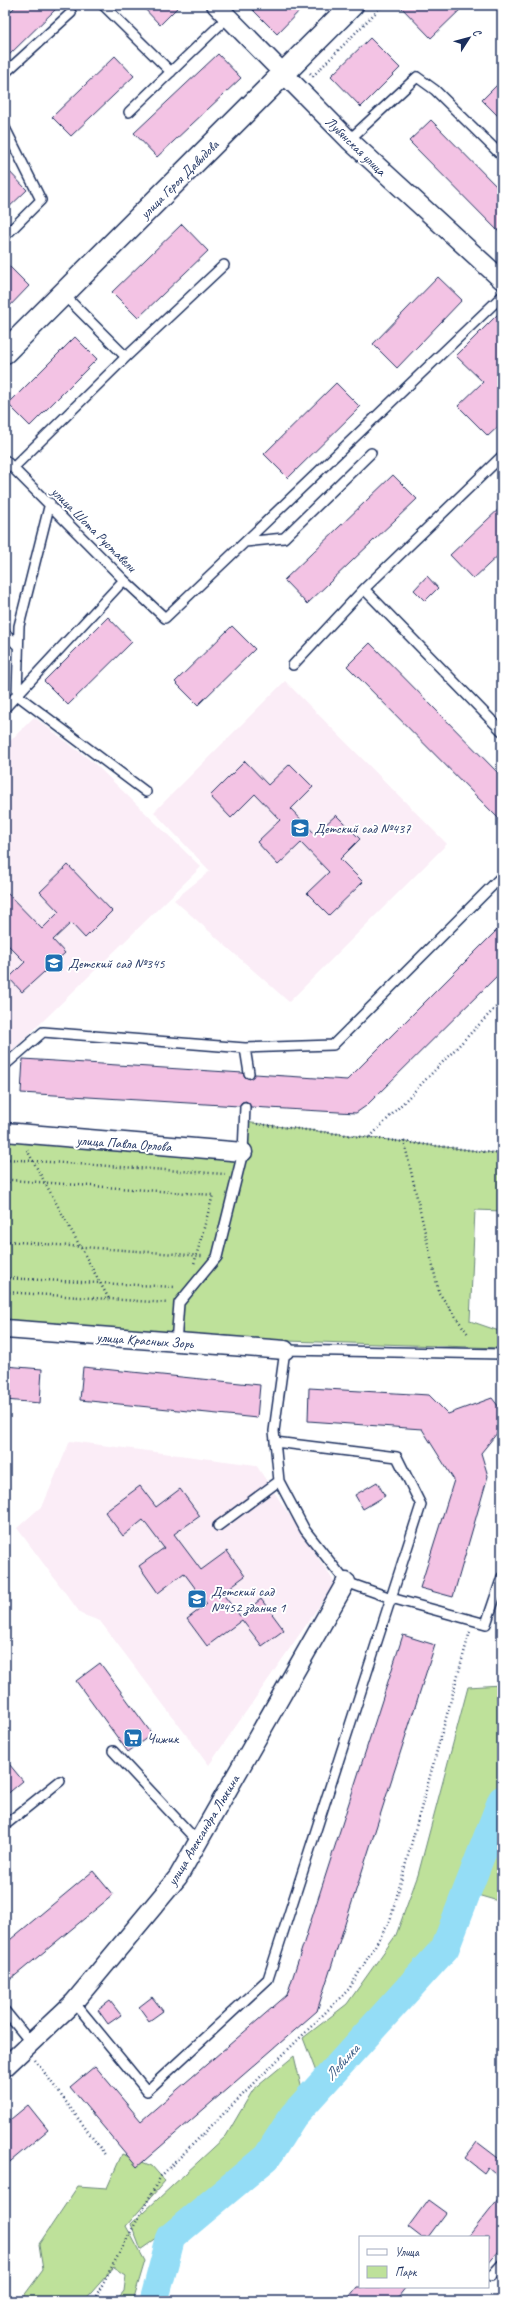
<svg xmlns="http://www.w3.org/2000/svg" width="507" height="2306" font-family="Caveat,sans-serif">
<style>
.built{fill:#fbedf7}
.green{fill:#bee19a;stroke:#6c887c}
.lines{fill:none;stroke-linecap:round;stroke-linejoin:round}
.river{stroke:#94ddf6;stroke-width:29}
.building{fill:#f3c3e4;stroke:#1b2f5e}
.service-casing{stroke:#1b2f5e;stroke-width:12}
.minor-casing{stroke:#1b2f5e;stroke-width:21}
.tertiary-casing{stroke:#1b2f5e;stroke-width:25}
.path{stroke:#1b2f5e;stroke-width:2.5;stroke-dasharray:1 3;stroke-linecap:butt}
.service{stroke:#fff;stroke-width:9}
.minor{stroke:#fff;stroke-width:18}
.tertiary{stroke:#fff;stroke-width:22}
.labels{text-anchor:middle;stroke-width:4;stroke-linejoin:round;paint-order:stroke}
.street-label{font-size:14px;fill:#1b2f5e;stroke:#fff}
.poi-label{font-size:14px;fill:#1b2f5e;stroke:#fff;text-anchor:start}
.water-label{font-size:15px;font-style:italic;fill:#395a84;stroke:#fff}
</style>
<rect width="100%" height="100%" fill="#fff"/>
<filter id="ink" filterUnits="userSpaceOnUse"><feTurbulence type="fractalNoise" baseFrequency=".025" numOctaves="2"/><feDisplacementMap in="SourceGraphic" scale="8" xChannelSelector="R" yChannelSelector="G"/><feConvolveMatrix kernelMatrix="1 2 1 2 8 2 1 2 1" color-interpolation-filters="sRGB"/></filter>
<g filter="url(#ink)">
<!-- built -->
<path class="built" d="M 285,681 L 447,844 L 289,1002 L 174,900 L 210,871 L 154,812 Z
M 34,717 L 94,763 L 201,867 L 5,1058 L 5,746 Z
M 70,1441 L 256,1465 L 335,1583 L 209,1765 L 100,1621 L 81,1614 L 17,1528 L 43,1505 Z"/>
<!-- green -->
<path class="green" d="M 244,1122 L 502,1154 L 502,1211 L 475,1210 L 470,1321 L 502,1332 L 502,1348 L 287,1341 L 5,1322 L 5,1132 L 242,1152 Z
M 502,1683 L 502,1777 L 440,1944 L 328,2064 L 316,2072 L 303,2038 L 347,2004 L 396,1935 L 418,1875 L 468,1687 L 501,1685 Z
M 502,1835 L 502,1894 L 498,1901 L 474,1894 Z
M 294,2056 L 303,2094 L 259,2154 L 164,2234 L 141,2250 L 131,2224 L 226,2136 L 253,2090 Z
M 122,2154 L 152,2166 L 165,2181 L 126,2226 L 145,2261 L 133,2301 L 116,2301 L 124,2291 L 126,2275 L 114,2267 L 84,2301 L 20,2301 L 43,2270 L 39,2244 L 78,2186 L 107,2188 Z"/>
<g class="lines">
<!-- river -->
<path class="river" d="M 154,2301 L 171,2237 L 267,2157 L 293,2116 L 445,1948 L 502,1800"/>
</g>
<!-- building -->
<path class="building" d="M 17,5 L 60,5 L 5,59 L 5,17 Z
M 141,5 L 180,5 L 160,25 Z
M 248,5 L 305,5 L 277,34 Z
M 399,5 L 465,5 L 431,38 Z
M 370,38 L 400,68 L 361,107 L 331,76 Z
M 218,54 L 241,78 L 157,157 L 134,133 Z
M 115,56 L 134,76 L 71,136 L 52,117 Z
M 502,80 L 502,120 L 482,100 Z
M 431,120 L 502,192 L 502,235 L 409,141 Z
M 5,167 L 27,190 L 5,211 Z
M 182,224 L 208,251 L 138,318 L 112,292 Z
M 5,262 L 29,286 L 5,311 Z
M 438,277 L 462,300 L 397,368 L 373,344 Z
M 502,310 L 502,423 L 488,436 L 458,406 L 483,382 L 456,356 Z
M 75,337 L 97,359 L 30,426 L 8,404 Z
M 336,383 L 360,407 L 288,478 L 264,454 Z
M 393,475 L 417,499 L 307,604 L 284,580 Z
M 502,506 L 502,552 L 473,579 L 450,555 Z
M 427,576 L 438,588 L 425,601 L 414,590 Z
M 108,617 L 132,642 L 68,705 L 44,681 Z
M 232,626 L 255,649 L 198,705 L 175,682 Z
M 370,643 L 502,777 L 502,822 L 347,666 Z
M 245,761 L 268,785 L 290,764 L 313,787 L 291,809 L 315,834 L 336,815 L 360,839 L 340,859 L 363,882 L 329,915 L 307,893 L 329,872 L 301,843 L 278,865 L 257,842 L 280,820 L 255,794 L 231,818 L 210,796 Z
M 68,865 L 112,911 L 85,938 L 71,923 L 53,940 L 65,953 L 22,992 L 9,978 L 25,962 L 5,942 L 5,891 L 42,929 L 59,912 L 40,892 Z
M 502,925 L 502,971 L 366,1106 L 356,1113 L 251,1107 L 246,1101 L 242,1102 L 239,1106 L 21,1093 L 23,1059 L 243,1073 L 245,1077 L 250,1079 L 255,1074 L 347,1080 Z
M 5,1366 L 42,1369 L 40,1403 L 5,1400 Z
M 83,1367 L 260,1385 L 257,1418 L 80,1400 Z
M 309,1388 L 429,1395 L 448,1414 L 492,1398 L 502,1411 L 502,1427 L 481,1453 L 488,1476 L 453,1597 L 420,1588 L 454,1480 L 422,1429 L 308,1421 Z
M 377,1482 L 385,1496 L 363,1509 L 355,1495 Z
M 140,1486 L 156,1507 L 180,1489 L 200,1516 L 174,1534 L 201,1570 L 227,1551 L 245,1576 L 222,1593 L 240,1616 L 261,1599 L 284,1630 L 262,1646 L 242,1620 L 207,1646 L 187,1619 L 207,1604 L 184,1573 L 158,1593 L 139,1566 L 164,1548 L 143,1520 L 123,1536 L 105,1512 Z
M 403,1635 L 435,1645 L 317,2011 L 137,2167 L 70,2087 L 95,2066 L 141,2121 L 287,1995 Z
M 100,1663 L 152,1734 L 128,1752 L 76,1681 Z
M 5,1759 L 23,1781 L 5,1796 Z
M 93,1871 L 113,1895 L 5,1984 L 5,1944 Z
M 152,1997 L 163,2011 L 149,2021 L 139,2007 Z
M 110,2001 L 121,2015 L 108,2024 L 98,2010 Z
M 28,2105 L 48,2130 L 5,2166 L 5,2124 Z
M 477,2142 L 502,2161 L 502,2179 L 488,2167 L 484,2173 L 465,2158 Z
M 502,2194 L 502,2246 L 488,2263 L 488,2237 L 468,2237 Z
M 428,2200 L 446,2213 L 428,2237 L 421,2237 L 408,2227 Z
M 357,2287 L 406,2287 L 395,2301 L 346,2301 Z"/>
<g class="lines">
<!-- service casing -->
<g class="service-casing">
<path id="service" d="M 103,5 L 171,72
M 5,73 L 71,13
M 129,112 L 228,17
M 5,128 L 10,138
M 349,140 L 417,77 L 435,90 L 502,156
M 5,143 L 10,138 L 41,200 L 5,236
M 63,294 L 126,357 L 224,265
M 5,460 L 124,580 L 165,618 L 245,542 L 284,538 L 371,453
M 13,468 L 126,357
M 245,542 L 502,296
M 124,580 L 17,695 L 146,792
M 364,589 L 502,731
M 5,633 L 18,646
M 293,665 L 364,589 L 502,456
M 5,708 L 17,695 L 19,626 L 50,503
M 5,1065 L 43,1032 L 245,1048
M 249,1073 L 245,1048 L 333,1045 L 502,876
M 176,1343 L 179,1303 L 217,1257 L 243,1152 L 245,1107
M 275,1442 L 397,1457 L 421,1505 L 391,1598 L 346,1582 L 305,1530 L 279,1481 L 274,1431 L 285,1350 L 502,1354
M 218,1526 L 279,1481
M 113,1751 L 199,1843
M 5,1825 L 60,1781
M 74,2002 L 147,2091 L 268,1979 L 391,1598 L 486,1624 L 502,1577
M 5,2011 L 31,2043
M 491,2276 L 502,2264"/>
</g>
<!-- minor casing -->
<g class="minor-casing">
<path id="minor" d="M 216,5 L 349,140 L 502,280
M 5,1132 L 243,1152
M 5,1329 L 285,1350
M 5,2067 L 74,2002 L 178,1877 L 346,1582"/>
</g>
<!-- tertiary casing -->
<g class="tertiary-casing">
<path id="tertiary" d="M 5,352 L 352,5"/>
</g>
<!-- path -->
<path class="path" d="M 310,73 L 313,76 L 383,5
M 257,1124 L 502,1154
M 370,1137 L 502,1001
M 404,1141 L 439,1293 L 468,1334
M 27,1150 L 109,1299
M 5,1159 L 225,1174
M 5,1185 L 11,1180 L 213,1195 L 194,1264
M 5,1241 L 202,1256
M 5,1278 L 176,1287
M 5,1292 L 168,1303
M 35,2060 L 106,2156
M 90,2301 L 95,2298 L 161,2176 L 349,1989 L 390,1921 L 470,1631"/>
<!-- service -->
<use href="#service" class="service"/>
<!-- minor -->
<use href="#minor" class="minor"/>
<!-- tertiary -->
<use href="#tertiary" class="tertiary"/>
</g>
</g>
<!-- icons -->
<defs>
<g id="school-square" transform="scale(1)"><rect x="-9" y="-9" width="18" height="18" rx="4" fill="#1f6fb2" stroke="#fff"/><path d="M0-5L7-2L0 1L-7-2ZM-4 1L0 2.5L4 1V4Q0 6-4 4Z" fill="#fff"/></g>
<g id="supermarket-square" transform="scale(1)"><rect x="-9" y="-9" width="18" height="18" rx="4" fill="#1f6fb2" stroke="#fff"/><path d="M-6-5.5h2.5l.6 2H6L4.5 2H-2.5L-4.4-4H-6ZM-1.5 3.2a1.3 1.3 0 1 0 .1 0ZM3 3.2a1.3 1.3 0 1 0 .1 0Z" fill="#fff"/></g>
</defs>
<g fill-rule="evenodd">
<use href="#school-square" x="300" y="828"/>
<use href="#school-square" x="54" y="963"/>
<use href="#school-square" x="197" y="1599"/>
<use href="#supermarket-square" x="133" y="1738"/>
</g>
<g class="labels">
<!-- street labels -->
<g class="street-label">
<text transform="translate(356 146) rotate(44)" y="5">Лубянская улица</text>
<text transform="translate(179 179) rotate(-45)" y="5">улица Героя Давыдова</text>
<text transform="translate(94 529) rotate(45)" y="5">улица Шота Руставели</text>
<text transform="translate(124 1143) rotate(4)" y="5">улица Павла Орлова</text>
<text transform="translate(145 1340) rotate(4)" y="5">улица Красных Зорь</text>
<text transform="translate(203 1830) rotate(-59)" y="5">улица Александра Люкина</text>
</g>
<!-- poi labels -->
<g class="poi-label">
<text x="314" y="833">Детский сад №437</text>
<text x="68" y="968">Детский сад №345</text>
<text x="211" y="1596">Детский сад<tspan x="211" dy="16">№452 здание 1</tspan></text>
<text x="147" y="1743">Чижик</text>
</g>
<!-- water labels -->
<g class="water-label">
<text transform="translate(342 2062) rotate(-48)" y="5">Левинка</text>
</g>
</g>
<!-- margin -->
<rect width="507" height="2306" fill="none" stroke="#fff" stroke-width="20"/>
<rect x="10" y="10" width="487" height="2286" fill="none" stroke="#1b2f5e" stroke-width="1.5" filter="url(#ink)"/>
<!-- legend -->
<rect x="359" y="2236" width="130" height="52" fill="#ffffff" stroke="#a4acbf"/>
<rect x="367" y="2249" width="20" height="6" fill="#ffffff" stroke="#a4acbf"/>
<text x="395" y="2256" font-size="12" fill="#1b2f5e">Улица</text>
<rect x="367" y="2266" width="20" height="12" fill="#bee19a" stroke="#a4acbf"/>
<text x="395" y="2276" font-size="12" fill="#1b2f5e">Парк</text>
<!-- north arrow -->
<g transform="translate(469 38) rotate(54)" stroke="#ffffff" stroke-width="3" paint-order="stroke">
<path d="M0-3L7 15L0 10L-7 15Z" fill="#1b2f5e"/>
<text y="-6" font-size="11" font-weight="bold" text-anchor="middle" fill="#1b2f5e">С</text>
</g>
</svg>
